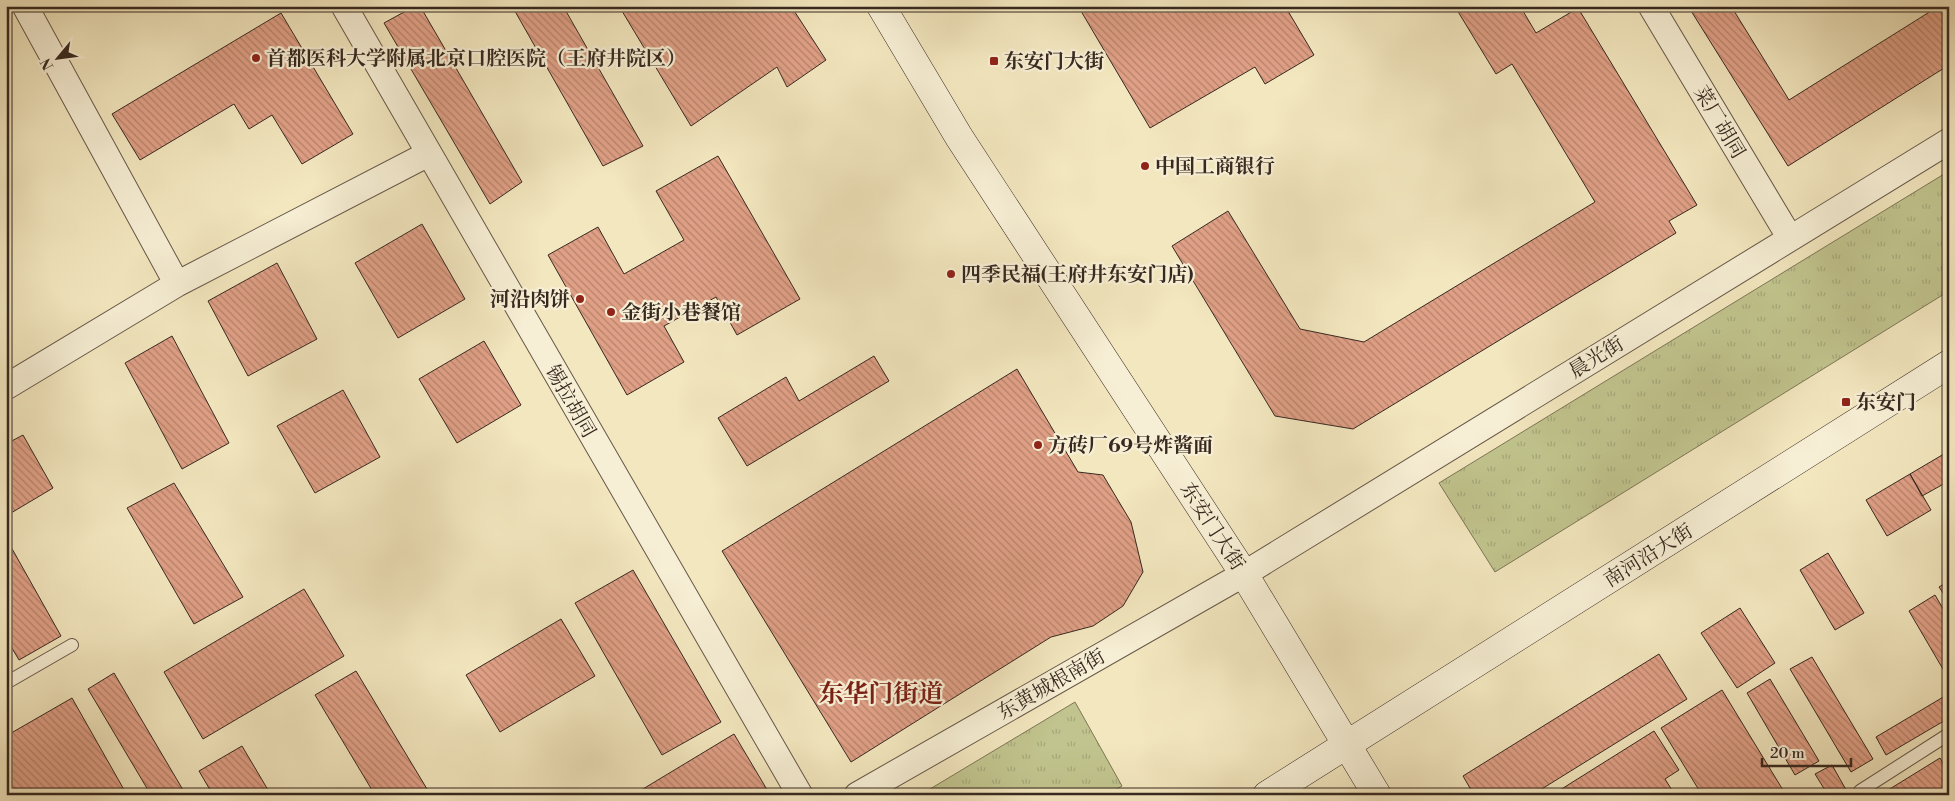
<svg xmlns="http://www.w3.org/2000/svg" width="1955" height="801" font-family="'Libre Bodoni','Noto Serif SC',serif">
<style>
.grass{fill:url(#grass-tufts);stroke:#7c7657}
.building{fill:url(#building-back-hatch);stroke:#372920}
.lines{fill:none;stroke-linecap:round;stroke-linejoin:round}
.lane-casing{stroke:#665848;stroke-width:14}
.street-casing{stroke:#665848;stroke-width:27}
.secondary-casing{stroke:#372920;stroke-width:29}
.lane{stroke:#f7efd5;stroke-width:12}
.street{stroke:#f7efd5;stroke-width:25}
.secondary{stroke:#f7efd5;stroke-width:28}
.poi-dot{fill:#8f2418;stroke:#f7efd5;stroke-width:2}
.labels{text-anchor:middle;stroke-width:4.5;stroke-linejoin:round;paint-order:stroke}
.poi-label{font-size:20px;font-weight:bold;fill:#372920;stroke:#f7efd5;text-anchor:start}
.street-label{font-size:20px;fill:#372920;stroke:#f7efd5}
.district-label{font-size:25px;font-weight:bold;fill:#7a1f14;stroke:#f7efd5}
</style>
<defs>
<pattern id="grass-tufts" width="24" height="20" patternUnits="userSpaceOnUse" patternTransform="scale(1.25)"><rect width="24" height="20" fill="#c1c48e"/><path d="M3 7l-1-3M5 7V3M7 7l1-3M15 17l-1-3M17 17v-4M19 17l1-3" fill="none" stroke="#a6a87a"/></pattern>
<pattern id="building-back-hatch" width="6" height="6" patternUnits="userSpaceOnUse" patternTransform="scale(1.25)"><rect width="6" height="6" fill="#e0a086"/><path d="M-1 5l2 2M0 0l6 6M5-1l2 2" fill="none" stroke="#b6826d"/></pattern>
</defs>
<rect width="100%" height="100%" fill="#f3e7bf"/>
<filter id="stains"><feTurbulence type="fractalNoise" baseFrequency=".004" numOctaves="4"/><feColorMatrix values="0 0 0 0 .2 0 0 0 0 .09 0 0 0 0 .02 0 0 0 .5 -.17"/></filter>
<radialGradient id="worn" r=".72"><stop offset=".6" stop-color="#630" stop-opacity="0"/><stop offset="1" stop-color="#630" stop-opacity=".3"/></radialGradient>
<!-- grass -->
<path class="grass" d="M 1949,171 L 1949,291 L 1495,572 L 1439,483 Z
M 1075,702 L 1122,786 L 1107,795 L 920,795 Z"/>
<!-- building -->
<path class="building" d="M 415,6 L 420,6 L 522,182 L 490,204 L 384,23 Z
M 512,6 L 563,6 L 643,146 L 603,166 Z
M 619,6 L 791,6 L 826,60 L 787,87 L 777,67 L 691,126 Z
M 1078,6 L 1285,6 L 1314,55 L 1265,84 L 1255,67 L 1150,128 Z
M 1464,6 L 1520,6 L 1536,33 L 1578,8 L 1697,205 L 1669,221 L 1676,233 L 1353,429 L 1275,416 L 1172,246 L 1228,211 L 1300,329 L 1364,342 L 1595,202 L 1512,64 L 1496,74 L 1457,10 Z
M 1688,6 L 1731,6 L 1789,100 L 1939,6 L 1949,6 L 1949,65 L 1788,166 Z
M 281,13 L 353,134 L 302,164 L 272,115 L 249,129 L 234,104 L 140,160 L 112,114 Z
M 718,156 L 800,299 L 737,335 L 716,297 L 664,326 L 684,362 L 627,395 L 548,255 L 598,227 L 624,274 L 684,240 L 656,191 Z
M 422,224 L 465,299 L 398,338 L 355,263 Z
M 277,263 L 317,339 L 248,376 L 208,301 Z
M 172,336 L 229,443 L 182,469 L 125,363 Z
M 484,341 L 521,405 L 457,443 L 419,379 Z
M 874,356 L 889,381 L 747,466 L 718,418 L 786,377 L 799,401 Z
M 1017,369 L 1078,472 L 1103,475 L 1131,522 L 1143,572 L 1123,606 L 1093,626 L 1051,637 L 851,762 L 722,551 Z
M 343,390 L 380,457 L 315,493 L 277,426 Z
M 23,435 L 53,488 L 6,516 L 6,444 Z
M 1949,451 L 1949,481 L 1922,496 L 1910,474 Z
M 1910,474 L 1931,510 L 1887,536 L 1866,500 Z
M 174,483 L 243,597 L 194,624 L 127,508 Z
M 6,538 L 61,636 L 19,660 L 6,638 Z
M 1828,553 L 1864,613 L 1835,630 L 1800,570 Z
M 633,570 L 721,722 L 662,755 L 575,603 Z
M 1949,581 L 1949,602 L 1939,587 Z
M 304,589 L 344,656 L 203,739 L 164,672 Z
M 1935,595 L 1949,619 L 1949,675 L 1947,676 L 1909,611 Z
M 1740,608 L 1775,663 L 1737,688 L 1701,633 Z
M 561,619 L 595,676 L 500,732 L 466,675 Z
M 1659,654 L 1687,699 L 1532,795 L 1474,795 L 1463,776 Z
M 1812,657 L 1873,759 L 1851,772 L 1790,669 Z
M 356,671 L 427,789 L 417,795 L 375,795 L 315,695 Z
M 114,673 L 186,795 L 151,795 L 88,689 Z
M 1770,679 L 1819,761 L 1795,775 L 1747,693 Z
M 1722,690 L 1786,795 L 1702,795 L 1661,728 Z
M 1945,696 L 1949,702 L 1949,718 L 1886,755 L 1876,737 Z
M 72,698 L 127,795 L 6,795 L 6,736 Z
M 1654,731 L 1679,770 L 1665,779 L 1675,795 L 1552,795 Z
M 734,734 L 769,793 L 766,795 L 633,795 Z
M 242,746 L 271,795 L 213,795 L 199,771 Z
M 1940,758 L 1949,773 L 1949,793 L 1880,795 Z
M 1832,765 L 1849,795 L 1828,795 L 1815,774 Z"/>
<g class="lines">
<!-- lane casing -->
<g class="lane-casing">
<path id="lane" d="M 6,683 L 72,645
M 1860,791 L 1949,734"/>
</g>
<!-- street casing -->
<g class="street-casing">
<path id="street" d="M 25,6 L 177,284
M 344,6 L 800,795
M 1651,6 L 1790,238
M 6,387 L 177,284 L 428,154
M 857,795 L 1244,574 L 1949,141"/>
</g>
<!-- secondary casing -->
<g class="secondary-casing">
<path id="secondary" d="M 881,6 L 959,137 L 1244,574 L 1377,795
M 1267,795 L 1949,364"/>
</g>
<!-- lane -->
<use href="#lane" class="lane"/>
<!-- street -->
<use href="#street" class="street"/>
<!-- secondary -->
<use href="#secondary" class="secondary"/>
</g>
<!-- markers -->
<g class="poi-dot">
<circle cx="256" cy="58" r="5"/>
<rect x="989" y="56" width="10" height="10" rx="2.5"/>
<circle cx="1145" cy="166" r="5"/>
<circle cx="951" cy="274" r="5"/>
<circle cx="580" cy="299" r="5"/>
<circle cx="611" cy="312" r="5"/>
<rect x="1841" y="397" width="10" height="10" rx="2.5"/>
<circle cx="1038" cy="445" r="5"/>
</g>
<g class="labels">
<!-- poi labels -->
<g class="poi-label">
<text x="266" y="65">首都医科大学附属北京口腔医院（王府井院区）</text>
<text x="1004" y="68">东安门大街</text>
<text x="1155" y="173">中国工商银行</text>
<text x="961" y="281">四季民福(王府井东安门店)</text>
<text x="570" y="306" text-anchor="end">河沿肉饼</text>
<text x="621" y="319">金街小巷餐馆</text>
<text x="1856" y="409">东安门</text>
<text x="1048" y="452">方砖厂69号炸酱面</text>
</g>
<!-- street labels -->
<g class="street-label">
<text transform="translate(1720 122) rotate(59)" y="7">菜厂胡同</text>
<text transform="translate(1596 357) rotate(-32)" y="7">晨光街</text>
<text transform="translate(571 401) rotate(60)" y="7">锡拉胡同</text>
<text transform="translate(1213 526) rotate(57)" y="7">东安门大街</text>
<text transform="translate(1648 555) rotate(-32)" y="7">南河沿大街</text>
<text transform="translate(1051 684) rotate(-30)" y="7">东黄城根南街</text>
</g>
<!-- district labels -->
<g class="district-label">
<text x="881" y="702">东华门街道</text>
</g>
</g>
<!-- margin -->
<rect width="1955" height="801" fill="none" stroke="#f3e7bf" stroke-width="25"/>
<rect x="8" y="8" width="1940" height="786" fill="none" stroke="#372920" stroke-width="2.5"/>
<rect x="12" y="12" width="1930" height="776" fill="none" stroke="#372920"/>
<!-- north arrow -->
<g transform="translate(58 58) rotate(241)" stroke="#f7efd5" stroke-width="4" paint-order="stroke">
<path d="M0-4L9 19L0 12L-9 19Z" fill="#372920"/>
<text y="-8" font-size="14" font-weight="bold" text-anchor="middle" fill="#372920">N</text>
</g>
<!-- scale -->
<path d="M1762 758v8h89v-8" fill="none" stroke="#372920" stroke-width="2.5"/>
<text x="1770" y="758" font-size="15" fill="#372920" stroke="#f7efd5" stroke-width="4" paint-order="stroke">20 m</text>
<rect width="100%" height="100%" filter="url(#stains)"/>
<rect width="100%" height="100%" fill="url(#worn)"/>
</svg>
